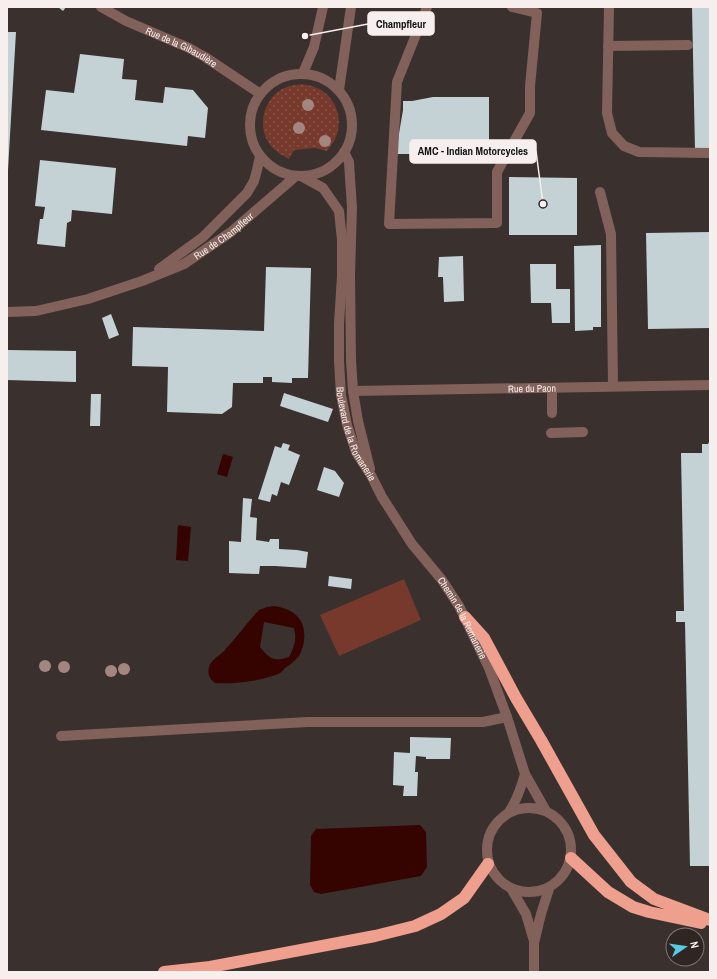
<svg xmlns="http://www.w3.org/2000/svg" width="717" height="979" font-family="'Archivo Narrow',sans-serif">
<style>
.green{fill:#77392c}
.park{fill:url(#park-dots)}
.water{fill:#350400;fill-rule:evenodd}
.building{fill:#c5d2d5}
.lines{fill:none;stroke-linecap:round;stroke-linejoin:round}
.minor{stroke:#82615a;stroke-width:10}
.highway{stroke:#ef9f8d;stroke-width:12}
.tree{fill:#a38680}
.labels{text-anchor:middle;stroke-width:4;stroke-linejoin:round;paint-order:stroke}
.street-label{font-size:10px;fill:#f6efee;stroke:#2f2624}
.leader{fill:none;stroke:#f6efee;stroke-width:1.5}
.callout-dot{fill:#f6efee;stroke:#2f2624;stroke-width:1.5}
.callout{fill:#f6efee;stroke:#f6efee;stroke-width:1.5}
.callout-label{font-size:11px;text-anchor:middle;font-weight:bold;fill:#111}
</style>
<defs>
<pattern id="park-dots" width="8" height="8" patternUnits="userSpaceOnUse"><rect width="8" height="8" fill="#77392c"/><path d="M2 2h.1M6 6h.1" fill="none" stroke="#8b564b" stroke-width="1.8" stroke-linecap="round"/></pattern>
</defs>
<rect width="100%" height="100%" fill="#3a302e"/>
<!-- green -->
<path class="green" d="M 404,579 L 421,620 L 339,656 L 320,615 Z"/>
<!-- park -->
<path class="park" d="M 302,84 C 305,85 309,85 312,86 C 332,91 344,115 337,134 C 335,141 331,145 327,151 L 315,148 L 294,150 L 289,159 C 284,156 278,153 274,149 C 255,131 262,99 284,88 C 290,85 296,85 302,84 Z"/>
<!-- water -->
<path class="water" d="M 223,454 L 233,457 L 227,477 L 217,474 Z
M 178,525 L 191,527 L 188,561 L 176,560 Z
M 275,606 C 283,608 292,610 297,616 C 307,626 306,644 299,656 C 295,661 290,665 285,668 C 283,670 281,673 278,674 C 276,675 272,676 269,677 C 252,682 233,684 215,683 C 210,679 207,674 209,667 C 211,660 219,656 224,651 C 236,638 247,623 259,610 L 267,607 ZM 264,622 L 294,628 C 297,640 294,647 289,657 C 273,662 270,659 260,647 Z
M 420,825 L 426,832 L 427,867 L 421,876 L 321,894 L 314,892 L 310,885 L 311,836 L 316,829 Z"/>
<!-- building -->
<path class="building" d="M 58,7 L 66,7 L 63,11 Z
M 692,7 L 710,7 L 710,150 L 695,150 Z
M 7,32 L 16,32 L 8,170 L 7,170 Z
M 80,54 L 124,59 L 122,79 L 137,80 L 135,100 L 163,103 L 165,87 L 193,90 L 208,108 L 205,138 L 188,136 L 187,146 L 41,130 L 46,90 L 74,93 Z
M 433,97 L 489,97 L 489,154 L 397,154 L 398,139 L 403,110 L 403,101 L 412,101 Z
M 40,160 L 116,168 L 112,214 L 72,210 L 71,221 L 67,223 L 65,247 L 37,244 L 40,219 L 43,219 L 45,207 L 35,206 Z
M 509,177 L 577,178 L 577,235 L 509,235 Z
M 710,232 L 710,328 L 648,329 L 646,233 Z
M 601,245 L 601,327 L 593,327 L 593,330 L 575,331 L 574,246 Z
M 463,256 L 464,301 L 444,302 L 443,277 L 438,277 L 439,257 Z
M 530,264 L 556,264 L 556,289 L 570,289 L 570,323 L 552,323 L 551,303 L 531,303 Z
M 266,267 L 311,268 L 308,378 L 292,378 L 292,383 L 272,382 L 272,377 L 263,377 L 263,383 L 233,383 L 232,407 L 222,414 L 167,412 L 168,367 L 132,366 L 133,327 L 264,331 Z
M 111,314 L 119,335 L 109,339 L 102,318 Z
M 7,350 L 76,351 L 76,382 L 7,380 Z
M 284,393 L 333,409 L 328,422 L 280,406 Z
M 91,394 L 101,394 L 100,426 L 90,426 Z
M 710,440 L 710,866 L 690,866 L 685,622 L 676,622 L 676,611 L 684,611 L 681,453 L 702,453 L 702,444 L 708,444 Z
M 283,443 L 290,445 L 288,450 L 300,455 L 289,485 L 281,482 L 277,496 L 272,494 L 270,502 L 258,499 L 275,446 L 281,448 Z
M 324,467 L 335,471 L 344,483 L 339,497 L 317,490 Z
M 243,498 L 252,499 L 250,517 L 257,518 L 256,540 L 269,542 L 270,539 L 279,539 L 279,549 L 297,550 L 308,552 L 306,568 L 275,566 L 260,566 L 259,574 L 229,573 L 229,541 L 241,542 Z
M 329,576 L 352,579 L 351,589 L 328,586 Z
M 410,737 L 451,738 L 450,759 L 426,759 L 426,757 L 416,756 L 415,772 L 418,772 L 417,796 L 403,796 L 404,786 L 393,785 L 394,752 L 410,753 Z"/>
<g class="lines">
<!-- minor -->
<g class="minor">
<path id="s1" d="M 101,7 L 126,21 L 189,48 L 205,57 L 259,93"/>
<path d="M 427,7 L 397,82 L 389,224 L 497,223 L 497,172 L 530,113 L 530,86 L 537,13 L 512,7"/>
<path d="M 609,7 L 607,113 L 612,133 L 624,146 L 639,152 L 710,153"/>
<path d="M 608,46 L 688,45"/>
<path d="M 303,73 L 314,47 L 323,7"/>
<circle cx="301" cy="125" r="51"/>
<path d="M 339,90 L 351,7"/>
<path d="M 344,152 L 349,162 L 350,178 L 352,207 L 350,275 L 351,360 L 353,391 L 358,421 L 370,469"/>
<path id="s2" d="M 303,177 L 323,188 L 339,211 L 342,240 L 342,276 L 339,324 L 339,361 L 341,395 L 347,425 L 356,452 L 372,477 L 382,497 L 412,544 L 442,580 L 459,606 L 489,668 L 507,717 L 525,774 L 546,811"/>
<path d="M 600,192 L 611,234 L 613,386"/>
<path d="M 159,269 L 203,237 L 247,193 L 254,181 L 257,170 L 260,156"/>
<path id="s3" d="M 7,312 L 36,311 L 88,299 L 142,281 L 184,264 L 231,232 L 296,176"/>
<path id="s4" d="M 353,391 L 710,385"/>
<path d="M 552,413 L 552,388"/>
<path d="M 551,433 L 583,432"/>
<path d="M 61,736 L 308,722 L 483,722 L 507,717"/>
<circle cx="529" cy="850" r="42"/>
<path d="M 509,812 C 517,800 521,788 525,774"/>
<path d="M 512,890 L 526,914 L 534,941"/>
<path d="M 534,972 L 534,943 L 541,914 L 549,889"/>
</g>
<!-- highway -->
<path class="highway" d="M 465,617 L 484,638 L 516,698 L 541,740 L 594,835 L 631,882 L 654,899 L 710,920
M 571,858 L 608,892 L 633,907 L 649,912 L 701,923
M 164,972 L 210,967 L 375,936 L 415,926 L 441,914 L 464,898 L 488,864"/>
</g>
<!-- trees -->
<g class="tree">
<circle cx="308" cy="105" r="6"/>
<circle cx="299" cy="128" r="6"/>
<circle cx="325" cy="141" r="6"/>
<circle cx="45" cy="666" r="6"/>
<circle cx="64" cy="667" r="6"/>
<circle cx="124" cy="669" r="6"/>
<circle cx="111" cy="671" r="6"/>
</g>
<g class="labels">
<!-- street labels -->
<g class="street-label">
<text dy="4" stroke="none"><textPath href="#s1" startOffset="90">Rue de la Gibaudière</textPath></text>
<text dy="4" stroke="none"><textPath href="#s3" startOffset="233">Rue de Champfleur</textPath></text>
<text dy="4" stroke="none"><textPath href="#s4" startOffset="179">Rue du Paon</textPath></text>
<text dy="4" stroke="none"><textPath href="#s2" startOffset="277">Boulevard de la Romanerie</textPath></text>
<text dy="4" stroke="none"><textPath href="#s2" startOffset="492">Chemin de la Romanerie</textPath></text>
</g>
</g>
<!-- callouts -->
<path class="leader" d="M305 36L368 24M543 204L536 151"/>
<g class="callout-dot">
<circle cx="305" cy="36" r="4"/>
<circle cx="543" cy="204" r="4"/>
</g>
<g class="callout">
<rect x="368" y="12" width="66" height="23" rx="4"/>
<rect x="410" y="140" width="126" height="23" rx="4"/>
</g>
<g class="callout-label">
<text x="401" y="28">Champfleur</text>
<text x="473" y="155">AMC - Indian Motorcycles</text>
</g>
<!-- border -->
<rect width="717" height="979" fill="none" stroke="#f6efee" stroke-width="16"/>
<!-- north arrow -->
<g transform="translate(685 947) rotate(77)"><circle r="19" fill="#2f2624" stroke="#7f7675"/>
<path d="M0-3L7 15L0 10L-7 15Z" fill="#55cae0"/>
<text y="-6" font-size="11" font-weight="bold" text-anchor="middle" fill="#f6efee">N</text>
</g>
</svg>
